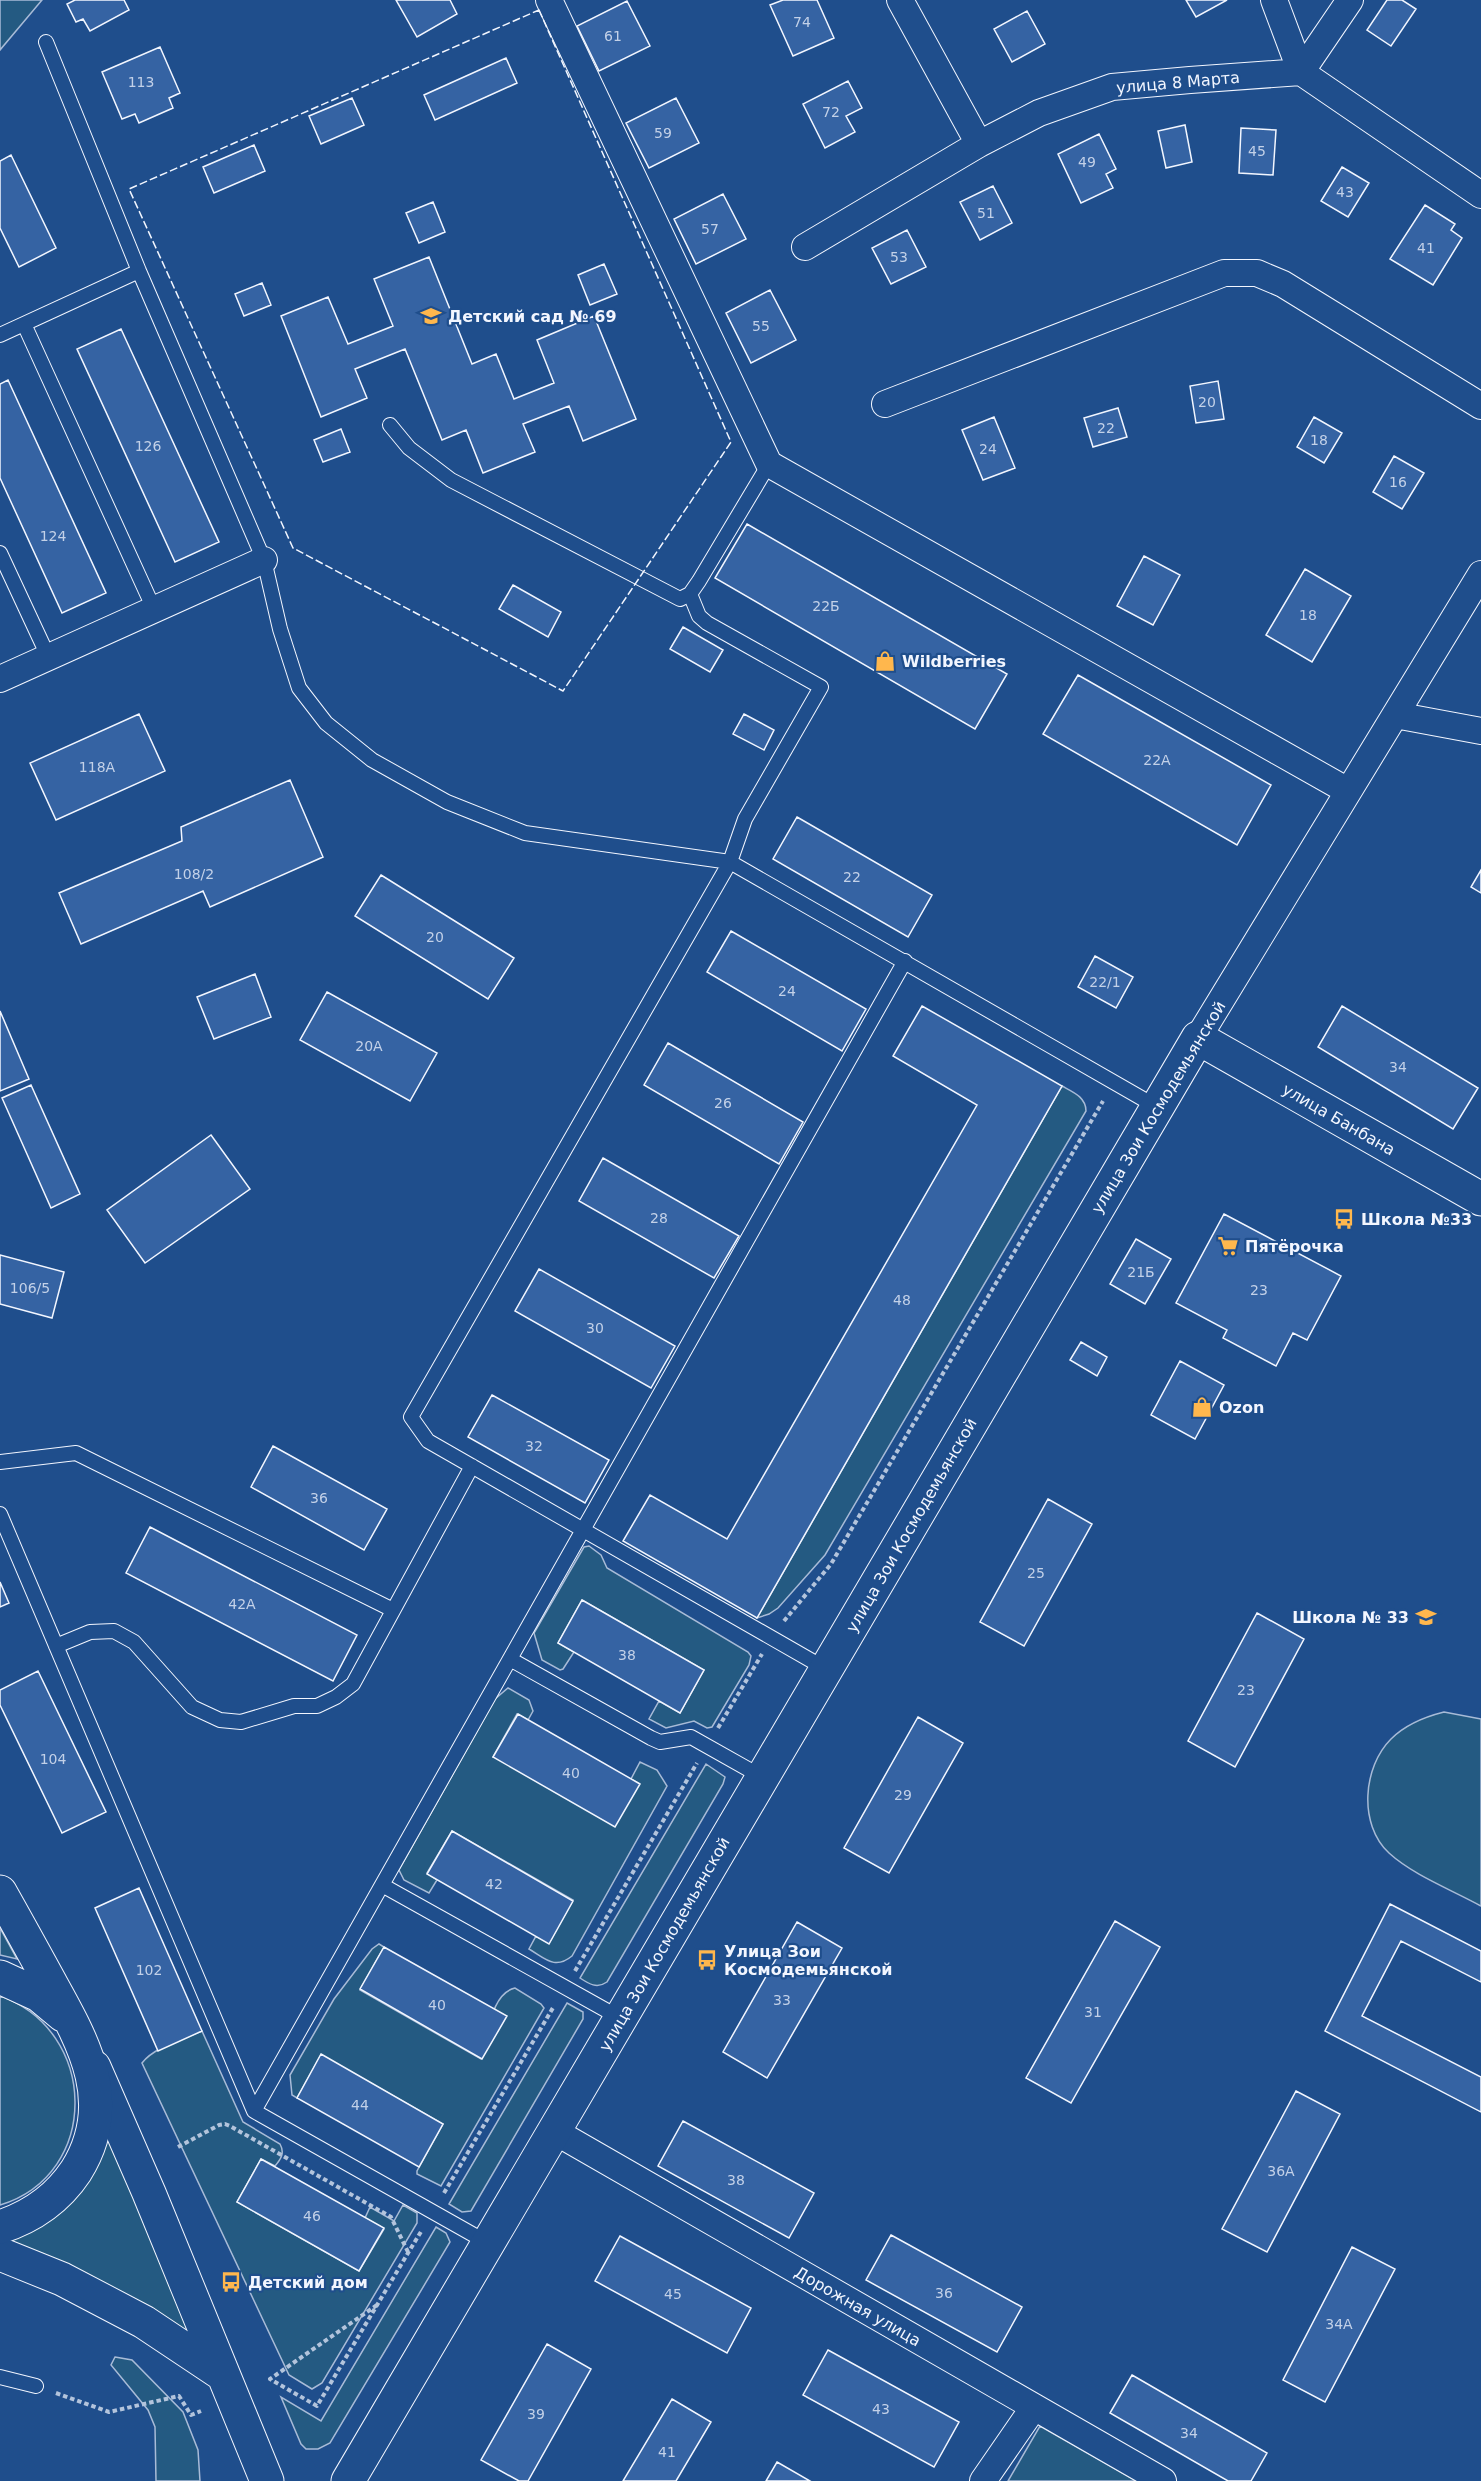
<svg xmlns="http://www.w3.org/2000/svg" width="1481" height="2481" font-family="'DejaVu Sans',sans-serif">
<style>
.green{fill:#245a82;stroke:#a8bbd7;stroke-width:1.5}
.building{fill:#3563a3;stroke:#f2f6ff;stroke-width:1.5}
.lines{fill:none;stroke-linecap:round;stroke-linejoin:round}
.lane-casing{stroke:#f2f6ff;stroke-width:16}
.street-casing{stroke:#f2f6ff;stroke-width:28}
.secondary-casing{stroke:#f2f6ff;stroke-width:35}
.primary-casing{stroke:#f2f6ff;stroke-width:35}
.path{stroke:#b3c4dc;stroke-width:4;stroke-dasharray:4.5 3;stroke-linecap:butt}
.lane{stroke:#1f4e8c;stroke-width:14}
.street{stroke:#1f4e8c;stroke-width:26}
.secondary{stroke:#1f4e8c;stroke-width:33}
.primary{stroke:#1f4e8c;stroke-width:33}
.fence{stroke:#f2f6ff;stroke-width:1.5;stroke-dasharray:8 3;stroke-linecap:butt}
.labels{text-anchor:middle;stroke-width:4.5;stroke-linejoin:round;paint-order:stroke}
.number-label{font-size:14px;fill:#c3d1e8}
.street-label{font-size:16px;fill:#f2f6ff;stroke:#1f4e8c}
.poi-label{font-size:16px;font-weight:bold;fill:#f2f6ff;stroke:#1f4e8c;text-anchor:start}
</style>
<rect width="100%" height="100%" fill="#1f4e8c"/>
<!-- green -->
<path class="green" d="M 0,0 L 42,0 L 0,50 Z
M 1062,1086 C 1073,1092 1086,1097 1086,1111 L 825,1555 L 778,1608 L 769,1614 L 757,1618 Z
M 589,1546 L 601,1555 L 607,1568 L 748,1652 L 751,1656 L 749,1665 L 712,1727 L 707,1728 L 694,1721 L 666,1728 L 649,1719 L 659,1701 L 680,1713 L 704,1670 L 582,1600 L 558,1643 L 574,1652 L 563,1669 L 560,1670 L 542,1660 L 534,1633 L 584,1547 Z
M 508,1688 L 529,1700 L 533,1711 L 528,1720 L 517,1714 L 493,1757 L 640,1784 L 631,1779 L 640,1762 L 657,1770 L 667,1786 L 572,1956 C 555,1970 546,1959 529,1949 L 536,1936 L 549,1943 L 573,1900 L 452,1831 L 427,1873 L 437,1880 L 429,1893 L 404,1880 L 399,1870 L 495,1699 Z
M 1444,1712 L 1481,1719 L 1481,1906 C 1452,1890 1413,1875 1389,1853 C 1358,1824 1363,1767 1391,1739 C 1406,1724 1424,1717 1444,1712 Z
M 706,1764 L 725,1777 L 723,1784 L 607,1982 C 597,1989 589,1984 580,1978 Z
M 0,1928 L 17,1959 L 0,1955 Z
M 379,1944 L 384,1947 L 360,1990 L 481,2059 C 489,2039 489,1994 515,1988 L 541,2004 L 544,2008 L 441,2186 L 417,2174 L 417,2171 L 443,2124 L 321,2055 L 297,2098 L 292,2095 L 290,2075 L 334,1999 L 372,1949 Z
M 0,1996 C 98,2030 102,2174 0,2205 Z
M 567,2003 L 583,2012 L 583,2019 L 471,2211 L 462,2212 L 449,2204 Z
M 202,2031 L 243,2122 L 280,2144 C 285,2153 281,2159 275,2166 L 261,2159 L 237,2202 L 359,2271 L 384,2229 L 365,2218 L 370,2207 L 394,2221 L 403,2205 L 417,2213 L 417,2223 L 322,2383 L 312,2389 L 289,2375 L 142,2063 C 154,2047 184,2039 202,2031 Z
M 104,2116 L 200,2345 L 0,2236 Z
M 436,2227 L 446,2233 L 450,2242 L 330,2443 L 318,2449 L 306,2449 L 301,2444 L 281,2397 L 321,2421 Z
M 115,2357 L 132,2360 L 183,2412 L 198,2450 L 200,2481 L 156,2481 L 155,2427 L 148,2410 L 111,2365 Z
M 1040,2426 L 1136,2481 L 1008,2481 Z"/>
<!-- building -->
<path class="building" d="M 75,0 L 124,0 L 129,10 L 90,31 L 83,19 L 76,22 L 67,4 Z
M 396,0 L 450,0 L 457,14 L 417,37 Z
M 783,0 L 817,0 L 834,38 L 793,56 L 770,5 Z
M 1186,0 L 1227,0 L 1196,17 Z
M 1387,0 L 1402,0 L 1416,9 L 1391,46 L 1367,30 Z
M 627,1 L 650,46 L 599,71 L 577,26 Z
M 1027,11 L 1045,44 L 1012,62 L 994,29 Z
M 160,47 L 180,93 L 169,98 L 173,108 L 139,123 L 135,114 L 122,119 L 102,72 Z
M 506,58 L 517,83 L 435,120 L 424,95 Z
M 848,81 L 862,108 L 846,116 L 855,132 L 825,148 L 803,104 Z
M 352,98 L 364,125 L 321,144 L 309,116 Z
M 676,98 L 699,143 L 649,168 L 626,123 Z
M 1185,125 L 1192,162 L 1166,168 L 1158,131 Z
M 1241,128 L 1276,130 L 1273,175 L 1239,173 Z
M 1099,134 L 1116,169 L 1106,174 L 1113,188 L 1081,203 L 1058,154 Z
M 254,145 L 265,171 L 214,193 L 203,167 Z
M 11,155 L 56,248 L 19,267 L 0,228 L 0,161 Z
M 1342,167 L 1369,183 L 1348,217 L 1321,201 Z
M 993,186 L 1012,223 L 980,240 L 960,202 Z
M 723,194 L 746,239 L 696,264 L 674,219 Z
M 433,202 L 445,232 L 419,243 L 406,213 Z
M 1425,205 L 1455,224 L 1451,230 L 1462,238 L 1433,285 L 1390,259 Z
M 907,230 L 926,267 L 891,284 L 872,248 Z
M 429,257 L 472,364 L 496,354 L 514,399 L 554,383 L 537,340 L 594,316 L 636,419 L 583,441 L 569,406 L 523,424 L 535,452 L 483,473 L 466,430 L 442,440 L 405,349 L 355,369 L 367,398 L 321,417 L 281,316 L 328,297 L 348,344 L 393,326 L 374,279 Z
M 604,264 L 617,294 L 590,305 L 578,275 Z
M 262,283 L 271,305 L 244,316 L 235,294 Z
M 770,290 L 796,340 L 751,363 L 726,313 Z
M 121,329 L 219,542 L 175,562 L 77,349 Z
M 8,380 L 106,593 L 62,613 L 0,478 L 0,384 Z
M 1218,381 L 1224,419 L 1196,423 L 1190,386 Z
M 1118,408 L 1127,437 L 1093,447 L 1084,418 Z
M 994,417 L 1015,468 L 983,480 L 962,430 Z
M 1314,417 L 1342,433 L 1324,463 L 1297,447 Z
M 341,429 L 350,452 L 323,462 L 314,440 Z
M 1394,456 L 1424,473 L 1402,509 L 1373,492 Z
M 747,524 L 1007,674 L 975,729 L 715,578 Z
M 1144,556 L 1180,575 L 1153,625 L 1117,606 Z
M 1305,569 L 1351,596 L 1312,662 L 1266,635 Z
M 513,585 L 561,612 L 548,637 L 499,609 Z
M 683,627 L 723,650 L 710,672 L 670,649 Z
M 1078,675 L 1271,785 L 1237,845 L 1043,734 Z
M 139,714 L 165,771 L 56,820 L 30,763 Z
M 744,714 L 774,730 L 764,750 L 733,734 Z
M 290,780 L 323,857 L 210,907 L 203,891 L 81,944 L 59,893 L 182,841 L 181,827 Z
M 797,817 L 932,895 L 908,937 L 773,859 Z
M 1481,870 L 1481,893 L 1471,887 Z
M 381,875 L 514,958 L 488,999 L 355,916 Z
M 731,931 L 866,1009 L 842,1051 L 707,972 Z
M 1095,956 L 1133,977 L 1116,1008 L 1078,987 Z
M 255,974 L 271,1017 L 214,1039 L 197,997 Z
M 327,992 L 437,1053 L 410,1101 L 300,1040 Z
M 922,1006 L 1062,1086 L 757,1618 L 623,1541 L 650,1495 L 727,1539 L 977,1105 L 893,1056 Z
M 1342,1006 L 1478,1088 L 1453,1129 L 1318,1047 Z
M 0,1011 L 29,1079 L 0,1091 Z
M 668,1043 L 803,1122 L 779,1164 L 644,1085 Z
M 31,1085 L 80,1194 L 51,1208 L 2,1098 Z
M 211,1135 L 250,1189 L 145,1263 L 107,1210 Z
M 603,1158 L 739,1236 L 714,1278 L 579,1201 Z
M 1224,1214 L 1341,1276 L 1307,1340 L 1293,1333 L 1276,1366 L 1223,1338 L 1227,1330 L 1176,1303 Z
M 1136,1239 L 1171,1259 L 1145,1304 L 1110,1284 Z
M 0,1255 L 64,1272 L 52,1318 L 0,1304 Z
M 539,1269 L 675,1346 L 651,1388 L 515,1311 Z
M 1081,1342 L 1107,1357 L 1097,1376 L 1070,1360 Z
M 1180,1361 L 1224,1385 L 1195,1439 L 1151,1415 Z
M 492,1395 L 609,1460 L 585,1503 L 468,1437 Z
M 273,1446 L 387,1509 L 364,1550 L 251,1487 Z
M 1048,1499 L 1092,1524 L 1024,1646 L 980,1622 Z
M 150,1527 L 357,1635 L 333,1681 L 126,1573 Z
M 0,1582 L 9,1603 L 0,1607 Z
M 582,1600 L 704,1670 L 680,1713 L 558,1643 Z
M 1257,1613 L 1304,1639 L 1235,1767 L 1188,1741 Z
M 38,1671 L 106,1812 L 62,1833 L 0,1705 L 0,1690 Z
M 518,1714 L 640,1784 L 615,1827 L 493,1757 Z
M 918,1717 L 963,1743 L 889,1873 L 844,1848 Z
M 452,1831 L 573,1901 L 549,1944 L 427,1874 Z
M 139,1888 L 202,2031 L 158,2051 L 95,1908 Z
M 1390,1904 L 1481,1951 L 1481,1982 L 1401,1941 L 1362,2016 L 1481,2077 L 1481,2112 L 1325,2031 Z
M 1115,1921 L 1160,1947 L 1071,2103 L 1026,2078 Z
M 797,1922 L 842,1948 L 767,2078 L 723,2052 Z
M 384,1947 L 507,2016 L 482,2059 L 360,1989 Z
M 321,2054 L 443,2124 L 419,2167 L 297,2098 Z
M 1296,2091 L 1340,2114 L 1267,2252 L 1222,2229 Z
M 683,2121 L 814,2193 L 789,2238 L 658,2166 Z
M 261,2159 L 384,2228 L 359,2271 L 237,2202 Z
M 891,2235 L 1022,2307 L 997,2352 L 866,2280 Z
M 620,2236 L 751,2308 L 727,2353 L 595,2281 Z
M 1352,2247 L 1395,2269 L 1325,2402 L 1283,2380 Z
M 547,2344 L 591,2369 L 528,2481 L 519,2481 L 481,2460 Z
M 828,2350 L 959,2422 L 934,2467 L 803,2395 Z
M 1132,2375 L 1267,2453 L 1251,2481 L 1228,2481 L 1110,2413 Z
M 672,2399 L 711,2422 L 676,2481 L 623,2481 Z
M 777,2462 L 810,2481 L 766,2481 Z"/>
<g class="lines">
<!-- lane casing -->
<g class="lane-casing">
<path id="lane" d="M 46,42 L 139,271 L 264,560 L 280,629 L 299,688 L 326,723 L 372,760 L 447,802 L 525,833 L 730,862 L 745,819 L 821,687 L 707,623 L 699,616 L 690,594
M 24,324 L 154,609
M 0,335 L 139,271
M 390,425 L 409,448 L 451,480 L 680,599 L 690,594 L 699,581 L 769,464
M 0,553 L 48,656
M 0,1462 L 76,1453 L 393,1610
M 0,1514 L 254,2111 L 488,2243
M 56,1646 L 90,1632 L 114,1631 L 134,1642 L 192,1707 L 220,1720 L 241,1722 L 294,1706 L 317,1706 L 336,1697 L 353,1684 L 472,1466
M 510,1659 L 651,1738 L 660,1742 L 691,1737 L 762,1777
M 826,1669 L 428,1441 L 411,1417 L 730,862 L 1157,1107
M 382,1885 L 620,2018
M 254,2111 L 905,961
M 0,2377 L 36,2386"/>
</g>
<!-- street casing -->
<g class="street-casing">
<path id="street" d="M 549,0 L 769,464 L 1348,791
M 900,0 L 979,144
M 1274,0 L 1301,72
M 1301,72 L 1350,0
M 805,247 L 979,144 L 1039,113 L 1112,87 L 1190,80 L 1301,72 L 1481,195
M 885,404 L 1224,273 L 1257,273 L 1283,284 L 1481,406
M 0,679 L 264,560
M 1395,715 L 1481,731
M 1198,1038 L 1481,574
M 554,2131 L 1163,2481
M 983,2481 L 1034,2407"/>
</g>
<!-- secondary casing -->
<g class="secondary-casing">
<path id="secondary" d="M 94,2067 L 149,2193 L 267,2481
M 0,2254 L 62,2279 L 144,2322 L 222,2374
M 348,2481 L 1198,1038 L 1481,1199"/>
</g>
<!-- primary casing -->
<g class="primary-casing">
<path id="primary" d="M 0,1892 C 17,1922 34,1953 51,1984 C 85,2045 118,2104 76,2171 C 58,2198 31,2217 0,2227
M 0,1977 L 39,1995 L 63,2015"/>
</g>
<!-- path -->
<path class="path" d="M 784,1621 L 831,1564 L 1103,1101
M 718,1728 L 762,1654
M 575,1971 L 697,1763
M 178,2147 L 219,2125 L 225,2124 L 230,2126 L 391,2217 L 408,2252
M 444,2193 L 554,2006
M 377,2305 L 270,2379 L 317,2406 L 408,2253 L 422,2230
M 56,2393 L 109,2412 L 179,2396 L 191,2415 L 201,2411"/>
<!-- lane -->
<use href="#lane" class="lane"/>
<!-- street -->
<use href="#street" class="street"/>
<!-- secondary -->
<use href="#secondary" class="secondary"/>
<!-- primary -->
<use href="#primary" class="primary"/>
<!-- fence -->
<path class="fence" d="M 539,10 L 731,442 L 563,691 L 293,548 L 129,189 Z"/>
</g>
<!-- icons -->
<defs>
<g id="school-bare" transform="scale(1.62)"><path d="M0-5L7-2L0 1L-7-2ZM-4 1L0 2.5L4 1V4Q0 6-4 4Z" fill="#ffb74d" stroke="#1f4e8c" stroke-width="2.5" paint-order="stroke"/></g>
<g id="shop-bare" transform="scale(1.62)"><path d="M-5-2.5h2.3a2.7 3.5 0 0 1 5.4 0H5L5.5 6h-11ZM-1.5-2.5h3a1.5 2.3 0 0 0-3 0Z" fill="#ffb74d" stroke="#1f4e8c" stroke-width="2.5" paint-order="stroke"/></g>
<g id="bus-bare" transform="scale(1.62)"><path d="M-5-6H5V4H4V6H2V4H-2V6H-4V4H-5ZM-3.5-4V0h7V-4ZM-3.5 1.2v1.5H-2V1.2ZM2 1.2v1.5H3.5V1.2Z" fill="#ffb74d" stroke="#1f4e8c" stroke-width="2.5" paint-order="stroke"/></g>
<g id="supermarket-bare" transform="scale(1.62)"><path d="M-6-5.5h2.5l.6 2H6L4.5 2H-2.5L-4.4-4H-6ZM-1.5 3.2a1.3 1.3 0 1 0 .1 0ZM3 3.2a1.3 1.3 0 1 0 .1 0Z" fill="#ffb74d" stroke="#1f4e8c" stroke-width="2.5" paint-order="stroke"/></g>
</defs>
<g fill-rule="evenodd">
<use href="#school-bare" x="431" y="316"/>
<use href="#shop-bare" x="885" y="661"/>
<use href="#bus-bare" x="1344" y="1219"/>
<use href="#supermarket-bare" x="1228" y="1246"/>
<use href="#shop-bare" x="1202" y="1407"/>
<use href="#school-bare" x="1426" y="1617"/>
<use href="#bus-bare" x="707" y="1960"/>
<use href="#bus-bare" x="231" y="2282"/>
</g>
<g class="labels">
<!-- number labels -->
<g class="number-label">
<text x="802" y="27">74</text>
<text x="613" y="41">61</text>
<text x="141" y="87">113</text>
<text x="831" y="117">72</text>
<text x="663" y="138">59</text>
<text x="1257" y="156">45</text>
<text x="1087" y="167">49</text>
<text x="1345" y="197">43</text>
<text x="986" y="218">51</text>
<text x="710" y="234">57</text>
<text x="1426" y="253">41</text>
<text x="899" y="262">53</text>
<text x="761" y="331">55</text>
<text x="1207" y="407">20</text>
<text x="1106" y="433">22</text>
<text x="1319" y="445">18</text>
<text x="148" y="451">126</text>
<text x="988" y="454">24</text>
<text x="1398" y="487">16</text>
<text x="53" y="541">124</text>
<text x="826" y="611">22Б</text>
<text x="1308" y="620">18</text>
<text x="1157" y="765">22А</text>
<text x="97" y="772">118А</text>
<text x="194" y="879">108/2</text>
<text x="852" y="882">22</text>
<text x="435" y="942">20</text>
<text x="1105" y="987">22/1</text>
<text x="787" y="996">24</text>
<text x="369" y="1051">20А</text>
<text x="1398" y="1072">34</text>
<text x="723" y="1108">26</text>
<text x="659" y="1223">28</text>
<text x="1141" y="1277">21Б</text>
<text x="30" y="1293">106/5</text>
<text x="1259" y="1295">23</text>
<text x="902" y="1305">48</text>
<text x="595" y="1333">30</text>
<text x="534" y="1451">32</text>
<text x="319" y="1503">36</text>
<text x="1036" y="1578">25</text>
<text x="242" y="1609">42А</text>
<text x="627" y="1660">38</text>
<text x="1246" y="1695">23</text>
<text x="53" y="1764">104</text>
<text x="571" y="1778">40</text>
<text x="903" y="1800">29</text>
<text x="494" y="1889">42</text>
<text x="149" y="1975">102</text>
<text x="782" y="2005">33</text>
<text x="437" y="2010">40</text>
<text x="1093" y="2017">31</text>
<text x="360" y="2110">44</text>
<text x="1281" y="2176">36А</text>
<text x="736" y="2185">38</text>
<text x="312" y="2221">46</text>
<text x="944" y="2298">36</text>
<text x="673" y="2299">45</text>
<text x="1339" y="2329">34А</text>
<text x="881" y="2414">43</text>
<text x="536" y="2419">39</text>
<text x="1189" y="2438">34</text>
<text x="667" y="2457">41</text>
</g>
<!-- street labels -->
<g class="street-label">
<text transform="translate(1178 82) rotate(-5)" y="6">улица 8 Марта</text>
<text transform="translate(1158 1107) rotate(-59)" y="6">улица Зои Космодемьянской</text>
<text transform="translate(1339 1119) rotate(30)" y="6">улица Банбана</text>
<text transform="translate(911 1525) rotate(-60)" y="6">улица Зои Космодемьянской</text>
<text transform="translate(664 1944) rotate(-60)" y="6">улица Зои Космодемьянской</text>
<text transform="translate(858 2306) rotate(30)" y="6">Дорожная улица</text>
</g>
<!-- poi labels -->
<g class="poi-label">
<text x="448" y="322">Детский сад № 69</text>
<text x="902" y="667">Wildberries</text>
<text x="1361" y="1225">Школа №33</text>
<text x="1245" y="1252">Пятёрочка</text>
<text x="1219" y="1413">Ozon</text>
<text x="1409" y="1623" text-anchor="end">Школа № 33</text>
<text x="724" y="1957">Улица Зои<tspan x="724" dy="18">Космодемьянской</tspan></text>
<text x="248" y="2288">Детский дом</text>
</g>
</g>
</svg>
